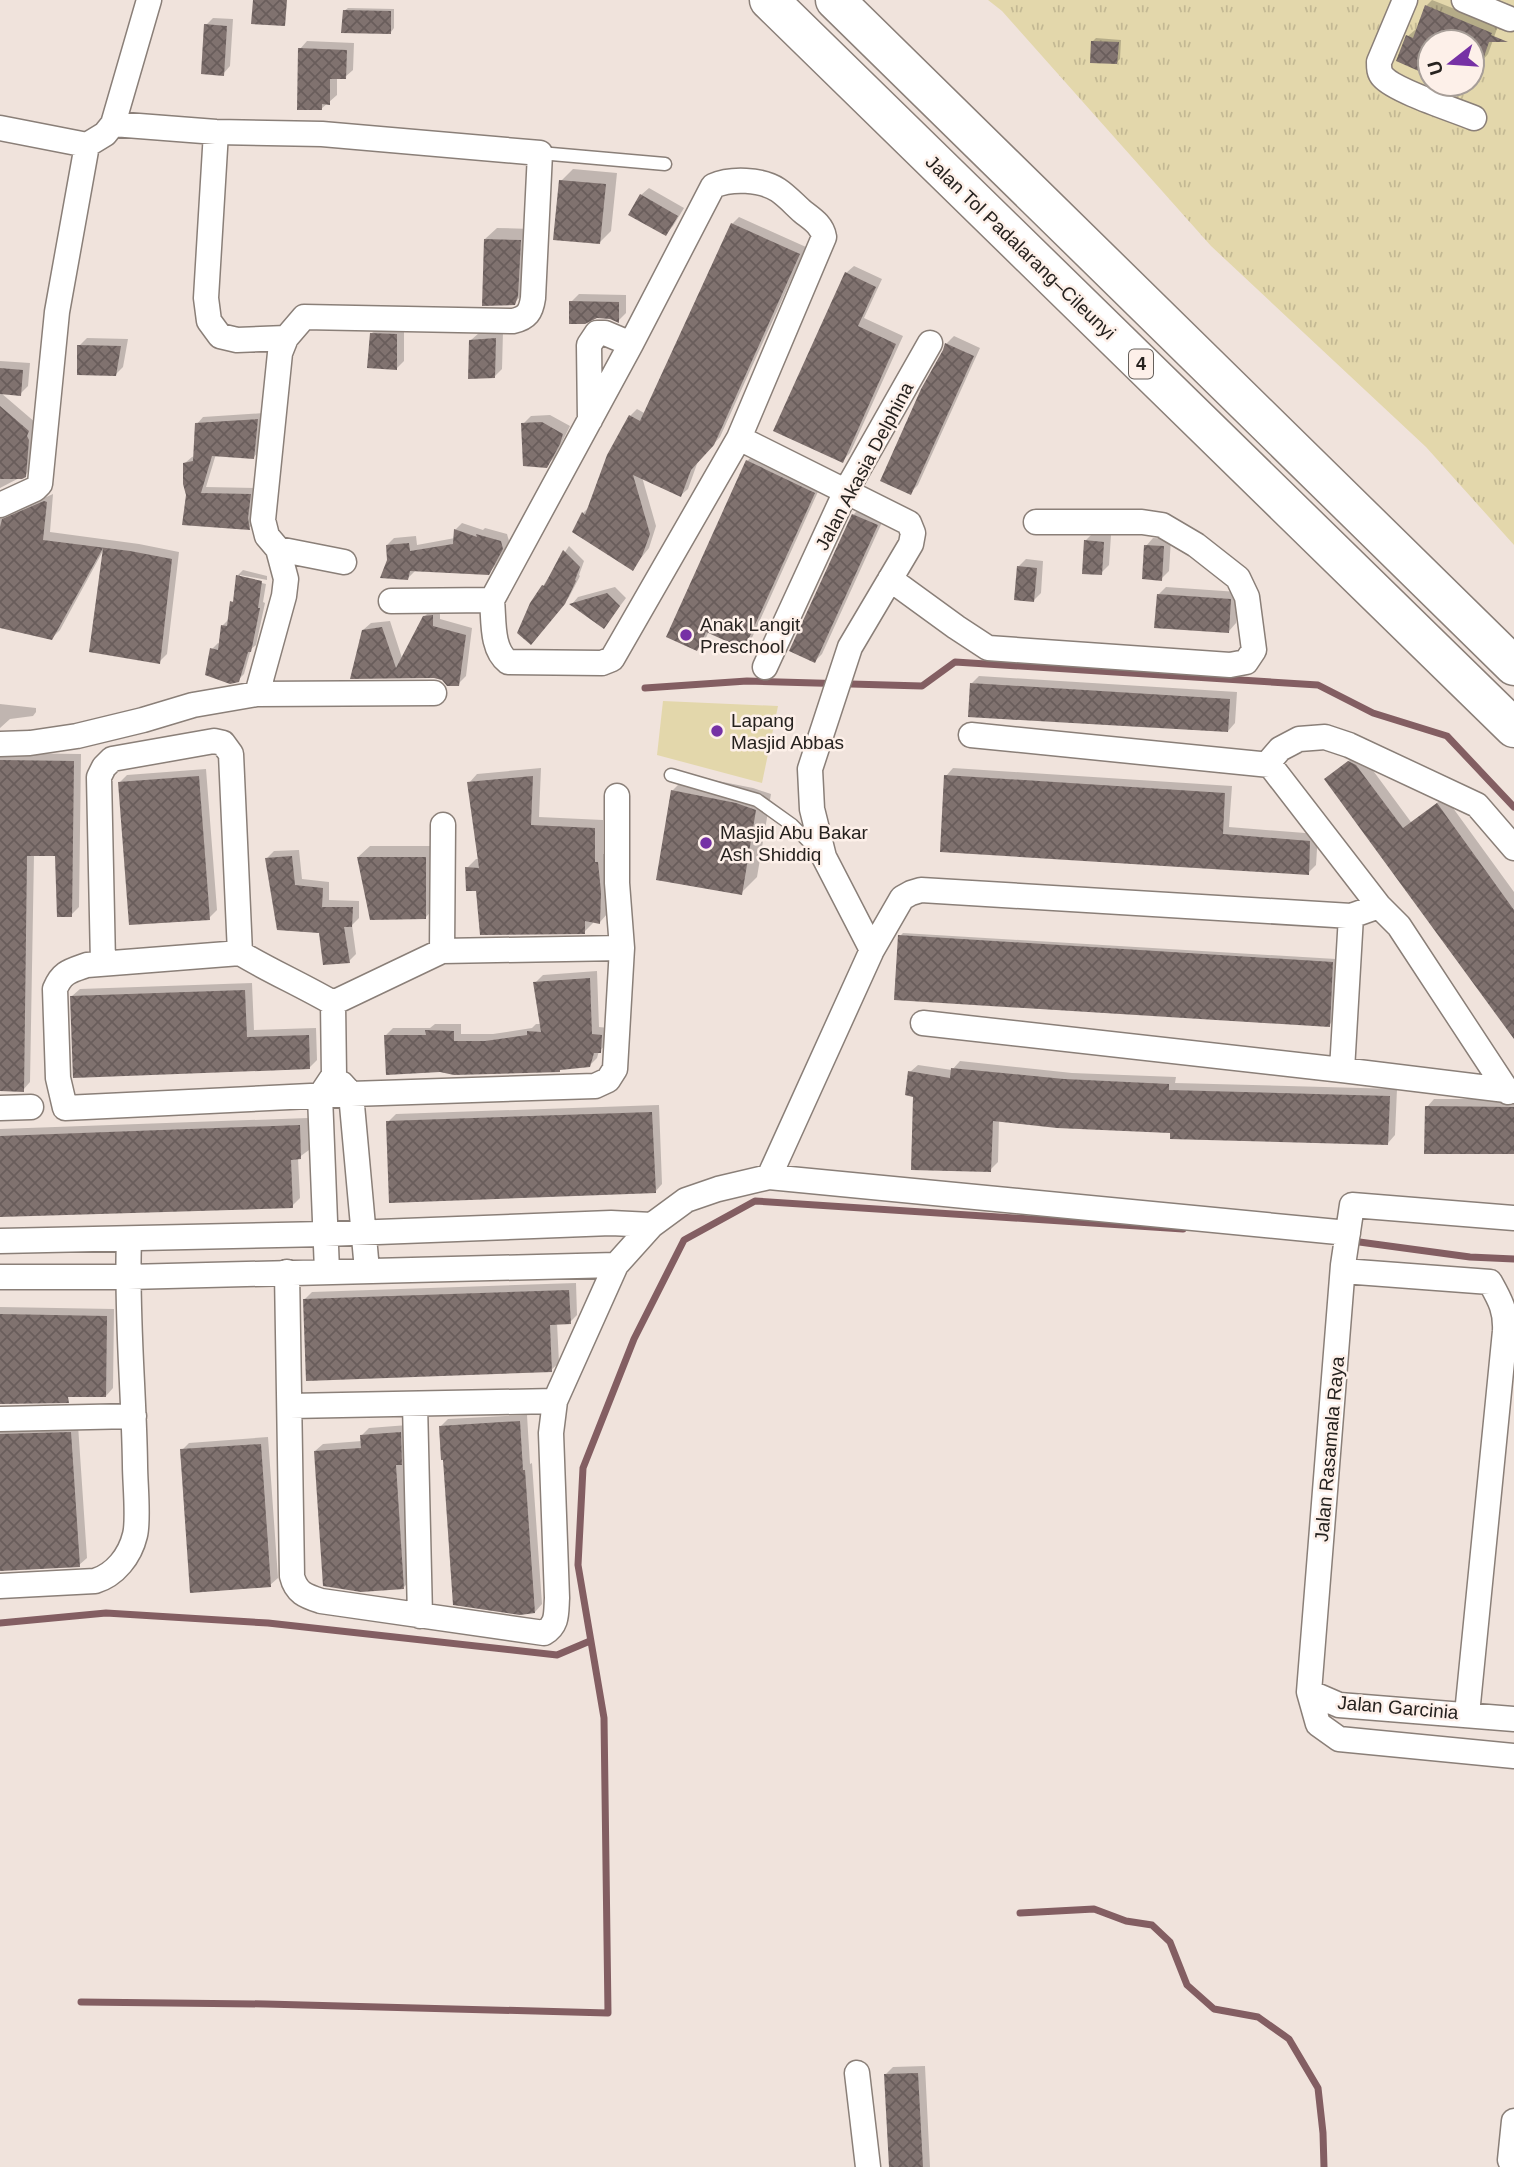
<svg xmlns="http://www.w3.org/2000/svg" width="1514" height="2167" font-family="Arial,sans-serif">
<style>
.grass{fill:url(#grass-tufts);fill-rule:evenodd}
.pitch{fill:#e3d7ab}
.shadow{fill:#0003}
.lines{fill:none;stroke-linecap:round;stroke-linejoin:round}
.stream{stroke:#835e62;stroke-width:7}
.building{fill:url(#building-cross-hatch)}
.lane-casing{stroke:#8a7f78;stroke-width:15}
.street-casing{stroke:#8a7f78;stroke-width:27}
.highway-casing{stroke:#8a7f78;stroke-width:41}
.lane{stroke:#fff;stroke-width:12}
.street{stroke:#fff;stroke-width:24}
.highway{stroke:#fff;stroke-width:38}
.poi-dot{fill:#7631a5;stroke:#fdf0e9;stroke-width:2.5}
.labels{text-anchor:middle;stroke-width:5;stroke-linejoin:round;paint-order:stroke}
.shield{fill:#fdf0e9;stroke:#66605c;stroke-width:2}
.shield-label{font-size:18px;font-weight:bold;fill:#26221f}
.street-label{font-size:19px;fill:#26221f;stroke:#fdf0e9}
.poi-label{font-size:19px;fill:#26221f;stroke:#fdf0e9;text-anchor:start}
</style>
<defs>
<pattern id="grass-tufts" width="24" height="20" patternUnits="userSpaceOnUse" patternTransform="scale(1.75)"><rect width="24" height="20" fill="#e3d7ab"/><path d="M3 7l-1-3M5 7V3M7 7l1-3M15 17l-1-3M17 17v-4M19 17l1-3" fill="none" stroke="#c3b893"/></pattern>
<pattern id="building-cross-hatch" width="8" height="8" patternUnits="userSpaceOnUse" patternTransform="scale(1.75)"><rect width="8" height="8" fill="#80726f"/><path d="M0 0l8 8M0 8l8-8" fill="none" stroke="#695d5b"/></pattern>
</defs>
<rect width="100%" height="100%" fill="#f0e3dc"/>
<!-- grass -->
<path class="grass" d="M 988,0 L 1514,0 L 1514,545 L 1426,447 L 1211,246 L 1002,11 ZM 1430,42 L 1472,42 L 1472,84 L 1430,84 Z"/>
<!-- pitch -->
<path class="pitch" d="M 663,701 L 778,706 L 762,783 L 657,755 Z"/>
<!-- shadow -->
<path class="shadow" d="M 1432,0 L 1498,26 L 1488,54 L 1482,61 L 1472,58 L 1472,42 L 1430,42 L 1430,56 L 1427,63 L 1420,70 L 1408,36 L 1415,30 L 1417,31 L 1426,6 Z
M 348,8 L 394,9 L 394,28 L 391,32 L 344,11 Z
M 213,18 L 233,19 L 230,66 L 223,74 L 206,25 Z
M 1096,38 L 1121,40 L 1120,59 L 1116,63 L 1093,41 Z
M 307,41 L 354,43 L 353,70 L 345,77 L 337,77 L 337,95 L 321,109 L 300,49 Z
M 573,169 L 617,173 L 611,231 L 599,243 L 561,181 Z
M 649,188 L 684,208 L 673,226 L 666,234 L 641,195 Z
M 739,217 L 806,247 L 720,437 L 698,461 L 688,489 L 681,495 L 642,477 L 656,526 L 649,548 L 632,569 L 574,531 L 583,513 L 590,506 L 608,456 L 630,416 L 637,409 L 646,414 L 732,224 Z
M 497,228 L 532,229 L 527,290 L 515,302 L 485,239 Z
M 854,266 L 882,279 L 864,318 L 903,336 L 850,453 L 842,461 L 846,273 Z
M 579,294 L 626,295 L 626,313 L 618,321 L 571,302 Z
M 379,326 L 404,327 L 404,361 L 396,369 L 371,334 Z
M 503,331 L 502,369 L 494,377 L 471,340 L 479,333 Z
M 954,336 L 980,348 L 918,485 L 910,493 L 946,344 Z
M 87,338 L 128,339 L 123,367 L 115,375 L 79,346 Z
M 0,361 L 30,363 L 28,386 L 20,394 L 1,393 L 36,423 L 33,467 L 25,475 L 0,488 Z
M 264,413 L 260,450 L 254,457 L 216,454 L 206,487 L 256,488 L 256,521 L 249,528 L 188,495 L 185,463 L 192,457 L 195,456 L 197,424 L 203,417 Z
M 550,415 L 570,426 L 554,458 L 546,466 L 523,424 L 531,416 Z
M 755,454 L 821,485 L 751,640 L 744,647 L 709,631 L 704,642 L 697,649 L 747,461 Z
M 53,494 L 50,532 L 139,544 L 179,552 L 167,654 L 159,662 L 104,549 L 60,630 L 52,638 L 0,626 L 0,510 L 15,511 Z
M 861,507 L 884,518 L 822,654 L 815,661 L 853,515 Z
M 462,523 L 483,530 L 485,528 L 507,534 L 509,541 L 495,566 L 488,573 L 415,571 L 408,578 L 388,560 L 387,545 L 394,538 L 416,536 L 417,545 L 455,538 L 455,530 Z
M 1093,533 L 1111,535 L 1109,565 L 1101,573 L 1086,540 Z
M 1153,538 L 1171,539 L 1169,571 L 1161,579 L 1146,546 Z
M 569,546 L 584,561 L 579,575 L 580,576 L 569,597 L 536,638 L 543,586 Z
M 1026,559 L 1043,561 L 1041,593 L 1034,600 L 1018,567 Z
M 243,570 L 267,576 L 267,580 L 240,575 L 240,578 L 266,584 L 263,602 L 265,603 L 256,645 L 251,649 L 244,674 L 238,680 L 212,649 L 218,643 L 220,644 L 223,625 L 228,620 L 232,602 L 235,600 L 237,576 Z
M 615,587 L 626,598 L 604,627 L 572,604 L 578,597 Z
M 1166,587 L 1238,592 L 1236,623 L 1229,631 L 1158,595 Z
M 432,609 L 440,609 L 440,619 L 472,628 L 466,676 L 458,684 L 434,676 L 352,677 L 363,630 L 371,623 L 390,621 L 402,658 L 424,617 Z
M 979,676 L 1237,692 L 1235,723 L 1228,731 L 972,683 Z
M 0,704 L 36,708 L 36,712 L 33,716 L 10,719 L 0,728 Z
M 2,753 L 81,754 L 79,907 L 71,915 L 56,854 L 34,854 L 30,1082 L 23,1090 L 0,1089 L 0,755 Z
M 1357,754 L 1363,757 L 1411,822 L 1445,797 L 1514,892 L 1514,1036 L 1326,779 Z
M 541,768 L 539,817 L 603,820 L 603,854 L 607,854 L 608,913 L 600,922 L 593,921 L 593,923 L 584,932 L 477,890 L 467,868 L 476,859 L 479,859 L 469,783 L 477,774 Z
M 953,768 L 1232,786 L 1229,827 L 1318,834 L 1316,865 L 1308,873 L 946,776 Z
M 206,769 L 217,910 L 209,918 L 120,782 L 127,775 Z
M 688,775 L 753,788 L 771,794 L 757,877 L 741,893 L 672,791 Z
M 370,846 L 437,846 L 437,905 L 426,917 L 358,857 Z
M 299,850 L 302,879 L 329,882 L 329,900 L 359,901 L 359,918 L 352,925 L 356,954 L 349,961 L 320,932 L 267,858 L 274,851 Z
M 903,933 L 1336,959 L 1332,1022 L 1329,1025 L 900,936 Z
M 597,971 L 599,1027 L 609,1028 L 608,1043 L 599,1051 L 597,1058 L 589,1066 L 386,1035 L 393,1028 L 430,1028 L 435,1024 L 461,1024 L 461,1034 L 493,1034 L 532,1028 L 536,1024 L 541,1024 L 535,983 L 543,975 Z
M 252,983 L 254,1030 L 316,1028 L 317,1060 L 310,1067 L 72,996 L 80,989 Z
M 960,1061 L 1072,1073 L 1176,1077 L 1175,1083 L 1397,1089 L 1395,1135 L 1388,1143 L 1172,1132 L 999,1120 L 998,1162 L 990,1170 L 915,1095 L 910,1072 L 918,1065 L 952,1070 Z
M 1434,1099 L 1514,1099 L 1514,1153 L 1427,1107 Z
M 659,1105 L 662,1184 L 655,1192 L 388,1122 L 396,1114 Z
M 308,1118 L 309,1150 L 298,1158 L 300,1198 L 292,1206 L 0,1216 L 0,1129 Z
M 576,1283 L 577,1315 L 570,1322 L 557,1323 L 559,1363 L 551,1370 L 304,1300 L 312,1292 Z
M 0,1307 L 114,1309 L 113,1388 L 106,1396 L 0,1394 Z
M 527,1415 L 530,1464 L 532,1463 L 542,1604 L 535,1612 L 440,1427 L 448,1419 Z
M 0,1424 L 78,1425 L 87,1558 L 79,1565 L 0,1569 Z
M 408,1425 L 408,1456 L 404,1460 L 411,1579 L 404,1587 L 315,1451 L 323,1444 L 362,1441 L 362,1435 L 369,1428 Z
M 268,1437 L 278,1578 L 270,1585 L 182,1450 L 189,1443 Z
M 925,2066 L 930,2167 L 890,2167 L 885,2075 L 893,2067 Z"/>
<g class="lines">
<!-- stream -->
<path class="stream" d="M 645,688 L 747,681 L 922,686 L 955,662 L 1318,685 L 1373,713 L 1447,736 L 1514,807
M 1352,1241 L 1470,1257 L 1514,1259
M 0,1623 L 106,1613 L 268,1623 L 557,1655 L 590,1641
M 1020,1913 L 1094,1909 L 1126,1921 L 1152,1925 L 1170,1942 L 1187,1985 L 1214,2009 L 1258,2017 L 1289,2039 L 1318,2088 L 1323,2133 L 1324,2167
M 81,2002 L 266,2004 L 608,2013 L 604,1718 L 578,1565 L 583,1468 L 634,1339 L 684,1240 L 755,1201 L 1183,1229"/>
</g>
<!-- building -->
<path class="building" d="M 253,0 L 287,0 L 285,26 L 251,24 Z
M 1425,5 L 1492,33 L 1491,35 L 1508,42 L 1489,42 L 1475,83 L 1472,82 L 1472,42 L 1442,42 L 1435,39 L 1434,42 L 1430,42 L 1430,50 L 1421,72 L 1396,61 L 1406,35 L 1413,38 Z
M 343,10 L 391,11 L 391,34 L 341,33 Z
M 204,24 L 227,26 L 224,76 L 201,74 Z
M 1091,41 L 1119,42 L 1117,64 L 1090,63 Z
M 298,48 L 347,50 L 346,79 L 330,79 L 330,105 L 322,104 L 322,110 L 297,110 Z
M 559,180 L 606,184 L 600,244 L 553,240 Z
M 640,194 L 678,216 L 666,236 L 628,215 Z
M 731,223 L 800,254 L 714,445 L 691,470 L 681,497 L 633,475 L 650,534 L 642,556 L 633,571 L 572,532 L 582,512 L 585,515 L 607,455 L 629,415 L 640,421 Z
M 484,239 L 521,240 L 518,296 L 515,305 L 482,306 Z
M 845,272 L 876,287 L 858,326 L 896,344 L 843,463 L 773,431 Z
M 569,301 L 619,302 L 619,323 L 610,319 L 597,318 L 585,324 L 569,324 Z
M 370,333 L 397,334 L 397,370 L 367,368 Z
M 496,338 L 495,378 L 468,379 L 469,340 Z
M 945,343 L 974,356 L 911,495 L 880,481 L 921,389 L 943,350 Z
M 77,345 L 121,346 L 116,376 L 77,375 Z
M 0,368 L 23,370 L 21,396 L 0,394 Z
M 0,406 L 29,431 L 27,436 L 29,440 L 26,477 L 22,479 L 0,479 Z
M 258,419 L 254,459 L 212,456 L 201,493 L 251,494 L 248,518 L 250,530 L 182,525 L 186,495 L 183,484 L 183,463 L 193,461 L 195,423 Z
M 542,422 L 563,434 L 560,444 L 547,468 L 523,466 L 521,423 Z
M 746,460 L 815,493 L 744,649 L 706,632 L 697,651 L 666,637 Z
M 44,501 L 47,502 L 43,540 L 130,551 L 172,559 L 160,664 L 89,652 L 103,548 L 52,640 L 0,628 L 0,527 L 2,519 Z
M 852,514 L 878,525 L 815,663 L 789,651 Z
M 454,529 L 477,537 L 476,534 L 501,541 L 503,549 L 489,575 L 410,571 L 408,580 L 380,578 L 387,560 L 386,545 L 409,543 L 410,551 L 453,544 Z
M 1084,540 L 1104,542 L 1102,575 L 1082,574 Z
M 1144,545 L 1164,546 L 1162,581 L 1142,579 Z
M 563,550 L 580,567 L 575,580 L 576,581 L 565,604 L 531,645 L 517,633 L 530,603 L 542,585 L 544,586 Z
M 1017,566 L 1037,568 L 1034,602 L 1014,600 Z
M 236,575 L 262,581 L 258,608 L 260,608 L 251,652 L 248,652 L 239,682 L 230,684 L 205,675 L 210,648 L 218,650 L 221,625 L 227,626 L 230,601 L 233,602 Z
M 607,593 L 620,606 L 604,629 L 569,604 Z
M 1157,594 L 1231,599 L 1229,633 L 1154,628 Z
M 433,615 L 433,626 L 466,635 L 459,686 L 447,686 L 442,680 L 434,678 L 350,679 L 362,630 L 382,627 L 396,668 L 423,616 Z
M 970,683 L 1230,699 L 1228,732 L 968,717 Z
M 0,760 L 74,761 L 72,917 L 57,917 L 55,856 L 27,856 L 24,1092 L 0,1091 Z
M 1348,761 L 1356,765 L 1403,828 L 1437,803 L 1514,910 L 1514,1039 L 1324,779 Z
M 944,775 L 1225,793 L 1223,834 L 1310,841 L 1309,875 L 940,852 Z
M 199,776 L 210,920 L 129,925 L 118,782 Z
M 533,776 L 531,825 L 595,828 L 595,862 L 598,862 L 601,892 L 600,924 L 585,921 L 585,934 L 480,935 L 476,891 L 466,891 L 465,867 L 479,868 L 467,782 Z
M 671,790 L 736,803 L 756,810 L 742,895 L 656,880 Z
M 292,856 L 295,885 L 323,888 L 322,907 L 353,907 L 352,927 L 344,927 L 350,963 L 323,965 L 319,933 L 277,930 L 265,858 Z
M 357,857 L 426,857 L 426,919 L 370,920 Z
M 898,935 L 1333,962 L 1330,1027 L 894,1000 Z
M 590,978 L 592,1034 L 602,1035 L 601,1053 L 594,1053 L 590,1067 L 560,1070 L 560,1072 L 454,1075 L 440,1072 L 386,1075 L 384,1035 L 426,1035 L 425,1030 L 454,1031 L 454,1041 L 485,1041 L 527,1035 L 527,1031 L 541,1032 L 533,982 Z
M 245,990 L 247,1037 L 309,1035 L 310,1069 L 73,1078 L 70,996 Z
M 951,1068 L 1064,1079 L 1169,1084 L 1169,1090 L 1390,1096 L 1388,1145 L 1170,1139 L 1170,1133 L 1057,1128 L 993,1121 L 991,1172 L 911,1170 L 913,1097 L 905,1095 L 908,1071 L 950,1078 Z
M 1425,1106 L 1514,1107 L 1514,1154 L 1424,1154 Z
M 652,1112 L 656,1193 L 389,1203 L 386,1121 Z
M 300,1125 L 301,1159 L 291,1160 L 293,1208 L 0,1217 L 0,1136 Z
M 569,1290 L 571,1324 L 550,1325 L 552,1372 L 306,1381 L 303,1299 Z
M 0,1314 L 107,1316 L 106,1397 L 68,1397 L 69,1403 L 0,1404 Z
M 520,1421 L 523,1470 L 525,1470 L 535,1613 L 520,1615 L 453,1605 L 443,1460 L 441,1460 L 439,1426 Z
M 71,1432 L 80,1567 L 0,1571 L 0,1434 Z
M 401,1432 L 402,1465 L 396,1465 L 404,1589 L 361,1592 L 323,1586 L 314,1451 L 361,1448 L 360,1435 Z
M 261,1444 L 271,1587 L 190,1593 L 180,1449 Z
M 918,2073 L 923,2167 L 889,2167 L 884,2074 Z"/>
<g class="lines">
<!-- lane casing -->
<g class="lane-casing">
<path id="lane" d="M 540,153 L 665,164
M 671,775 L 757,800 L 792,825 L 819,852"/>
</g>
<!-- street casing -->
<g class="street-casing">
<path id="street" d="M 1405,0 L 1379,62 C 1379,68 1379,73 1383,77 C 1395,91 1455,110 1474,118
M 1464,0 L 1510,19
M 113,124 L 216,132 L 322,134 L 540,153 L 533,298 C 531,312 527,318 513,321 L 304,317 L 286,338 L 280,353 L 263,520 L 267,536 L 278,549 L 286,579 L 284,596 L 257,694
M 0,128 L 87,145 L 105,134 L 113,124 L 149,0
M 216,132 L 206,298 L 209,321 L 220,336 L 237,340 L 286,338
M 590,420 L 589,345 L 597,333 L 605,333 L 631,344
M 0,505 L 35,489 L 40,484 L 57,312 L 87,145
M 278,549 L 344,562
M 890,579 L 956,627 L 988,648 L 1230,665 L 1246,662 L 1254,650 L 1247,597 L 1238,578 L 1196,545 L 1162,525 L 1142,522 L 1036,522
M 492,600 C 494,620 491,649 508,662 L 602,663 L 612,659 L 739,438
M 391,601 L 492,600 L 631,344 L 713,186 C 731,178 761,179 778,190 C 787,196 795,205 803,212 C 812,219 822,225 824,237 L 739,438 L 909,523 L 913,533 L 911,544 L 850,647 L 810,769 L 812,809 L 824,857 L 872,950
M 765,667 L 846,491 L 930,343
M 971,735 L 1270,765 L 1379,906
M 0,744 L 30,743 L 77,736 L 143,720 L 193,705 L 257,694 L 434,693
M 1267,764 L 1280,749 L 1299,739 L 1325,737 L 1349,745 L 1477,805 L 1514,848
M 617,796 L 617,883 L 622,948
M 442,951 L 443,825
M 240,953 L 87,965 C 70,971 62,972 55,989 L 58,1078 L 65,1108 L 351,1094 L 595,1086 L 608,1080 L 615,1069 L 622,948 L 442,951 L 333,1003
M 103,963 L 99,777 L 104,767 L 112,759 L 214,741 L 223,743 L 231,754 L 240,953 C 270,971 302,985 333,1003
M 923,1023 L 1342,1070 L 1514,1091
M 1342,1070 L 1351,916
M 342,1084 L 351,1094 L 367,1270
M 0,1108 L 31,1107
M 769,1177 L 872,950 L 902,898 L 911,893 L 921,890 L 1351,916 L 1379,906 L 1399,926 L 1508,1092
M 1514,1218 L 1352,1205 L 1343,1265 L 1309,1692 L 1318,1724 L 1339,1739 L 1514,1756
M 0,1241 L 325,1234 L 611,1223 L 652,1225
M 327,1271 L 320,1096 L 334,1075 L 333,1003
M 1343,1271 L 1490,1282 C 1500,1300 1506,1310 1505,1331 L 1467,1714
M 287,1272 L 292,1576 C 296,1593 306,1596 321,1601 L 544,1633 C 558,1625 556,1613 557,1598 L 551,1433 L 555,1401 L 616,1265 L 652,1225 L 686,1200 L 718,1189 L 769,1177 L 1348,1233
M 0,1277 L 128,1277 L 616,1265
M 415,1404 L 420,1616
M 290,1406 L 555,1401
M 0,1419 L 134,1416
M 0,1586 L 95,1581 C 115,1575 130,1556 135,1535 C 139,1520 135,1483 135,1465 C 134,1390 126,1315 129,1240
M 1309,1692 L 1339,1705 L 1514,1719
M 857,2073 L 868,2167
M 1513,2167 L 1510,2160 L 1514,2121"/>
</g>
<!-- highway casing -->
<g class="highway-casing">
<path id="highway" d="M 769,0 L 1514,728
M 835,0 L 1514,666"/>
</g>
<!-- lane -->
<use href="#lane" class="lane"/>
<!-- street -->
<use href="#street" class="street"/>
<!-- highway -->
<use href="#highway" class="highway"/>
</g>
<!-- markers -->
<g class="poi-dot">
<circle cx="686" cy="635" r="7"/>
<circle cx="717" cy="731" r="7"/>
<circle cx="706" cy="843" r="7"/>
</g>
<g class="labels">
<!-- shield labels -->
<rect class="shield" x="1129" y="349.5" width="24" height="29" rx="5"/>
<g class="shield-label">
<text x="1141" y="370">4</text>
</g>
<!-- street labels -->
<g class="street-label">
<text transform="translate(1021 247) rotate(44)" y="7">Jalan Tol Padalarang–Cileunyi</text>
<text transform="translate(864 466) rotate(-62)" y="7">Jalan Akasia Delphina</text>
<text transform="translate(1329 1449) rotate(-85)" y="7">Jalan Rasamala Raya</text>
<text transform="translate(1398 1707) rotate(5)" y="7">Jalan Garcinia</text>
</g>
<!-- poi labels -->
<g class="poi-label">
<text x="700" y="631">Anak Langit<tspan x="700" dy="22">Preschool</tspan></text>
<text x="731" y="727">Lapang<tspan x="731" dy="22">Masjid Abbas</tspan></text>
<text x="720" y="839">Masjid Abu Bakar<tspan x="720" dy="22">Ash Shiddiq</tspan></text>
</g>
</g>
<!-- north arrow -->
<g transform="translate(1451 63) rotate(253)"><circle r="33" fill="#fdf0e9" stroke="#a79e98" stroke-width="2"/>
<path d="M0-5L12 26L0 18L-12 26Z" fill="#7631a5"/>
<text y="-10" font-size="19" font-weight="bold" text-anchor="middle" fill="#26221f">U</text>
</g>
</svg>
